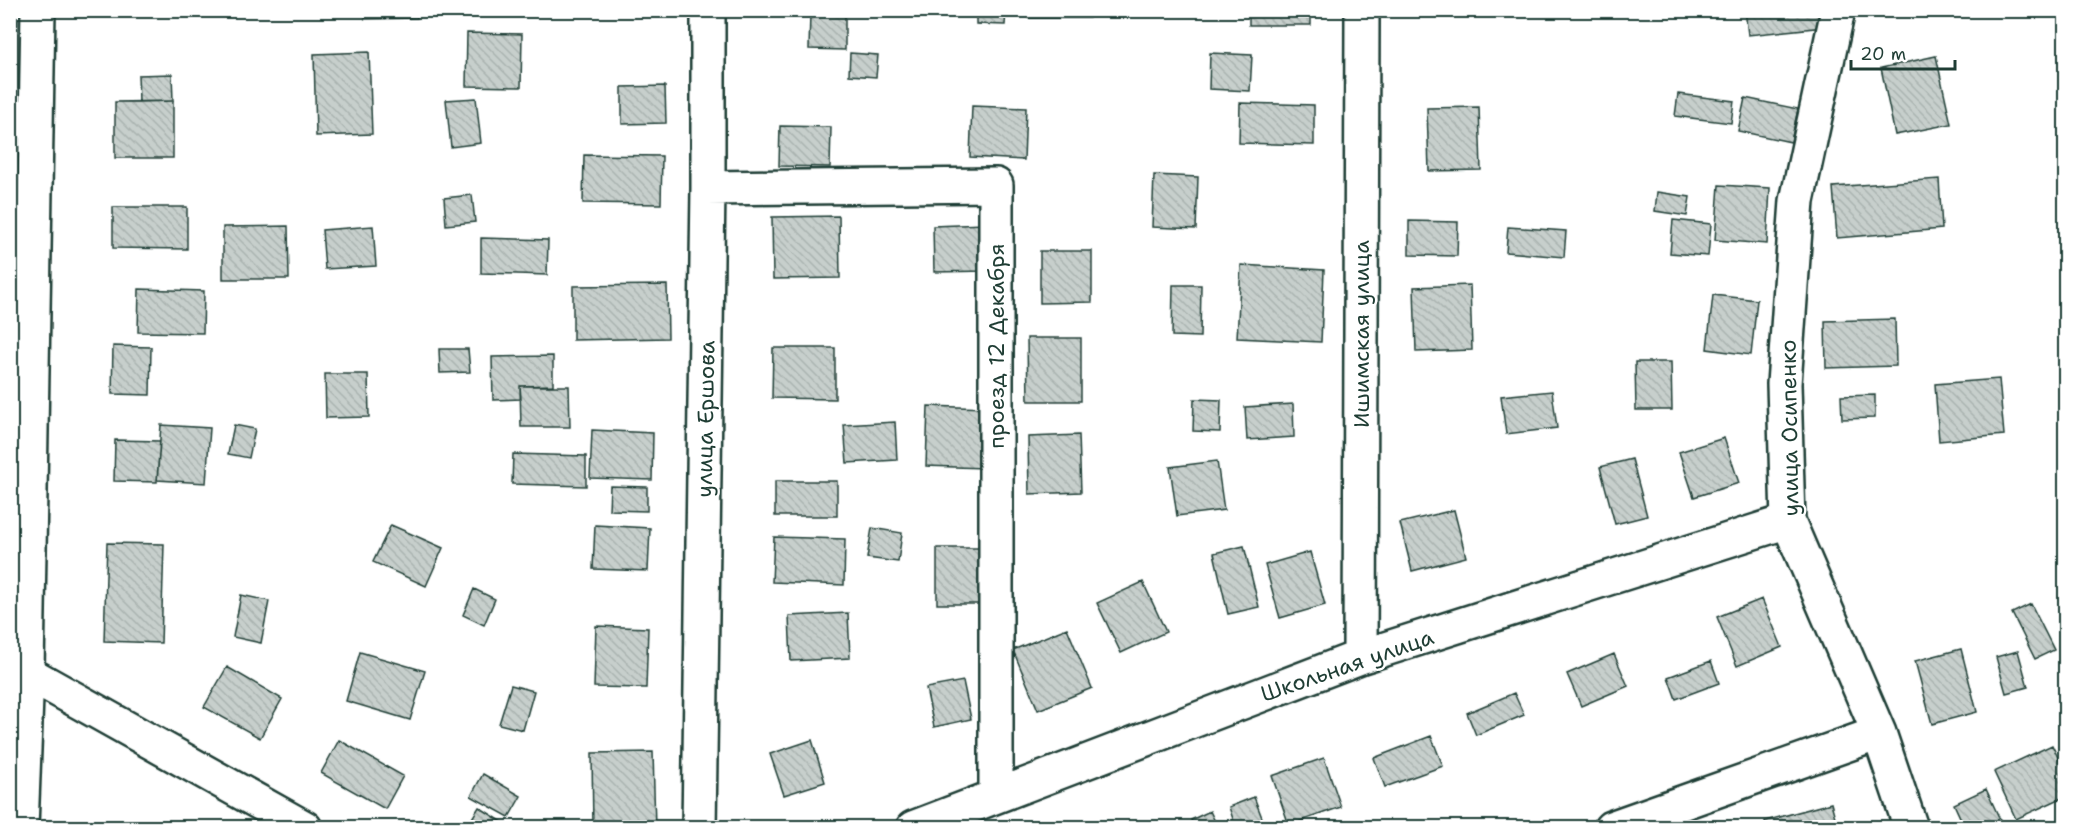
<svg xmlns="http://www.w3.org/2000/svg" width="2076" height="838" font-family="'Shantell Sans',sans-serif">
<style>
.building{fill:url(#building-back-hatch);stroke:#1f3d34;stroke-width:1.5}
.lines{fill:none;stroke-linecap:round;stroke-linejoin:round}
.minor-casing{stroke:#1f3d34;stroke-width:38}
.minor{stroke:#fff;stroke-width:33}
.labels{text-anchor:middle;stroke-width:4.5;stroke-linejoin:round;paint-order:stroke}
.street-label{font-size:22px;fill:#1f3d34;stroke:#fff}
</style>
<defs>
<pattern id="building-back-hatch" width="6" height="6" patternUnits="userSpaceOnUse" patternTransform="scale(1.5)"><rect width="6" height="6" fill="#c7cfcc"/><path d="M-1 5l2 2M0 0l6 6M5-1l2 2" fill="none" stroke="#aab3b0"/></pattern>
</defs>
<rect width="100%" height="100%" fill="#fff"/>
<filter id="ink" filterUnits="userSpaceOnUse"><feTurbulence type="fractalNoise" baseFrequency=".0167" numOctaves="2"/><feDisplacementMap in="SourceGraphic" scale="12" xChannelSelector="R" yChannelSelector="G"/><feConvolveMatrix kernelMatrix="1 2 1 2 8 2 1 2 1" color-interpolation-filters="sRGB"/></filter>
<g filter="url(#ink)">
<!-- building -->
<path class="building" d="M 365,10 L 416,10 L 417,18 L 365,19 Z
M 976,10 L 1006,10 L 1005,25 L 976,24 Z
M 1028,10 L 1089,10 L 1089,18 L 1028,18 Z
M 1249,10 L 1311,10 L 1311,25 L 1249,25 Z
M 1684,10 L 1726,10 L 1726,12 Z
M 1745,10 L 1822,10 L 1824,27 L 1748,35 Z
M 810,14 L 845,14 L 845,50 L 809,49 Z
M 467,33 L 522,34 L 521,87 L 466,86 Z
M 369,52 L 372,134 L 316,136 L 314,54 Z
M 850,53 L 878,55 L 876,77 L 849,75 Z
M 1210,53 L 1252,55 L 1250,91 L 1209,89 Z
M 1936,56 L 1951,124 L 1895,135 L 1881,68 Z
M 172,74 L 173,101 L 139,102 L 138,75 Z
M 665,86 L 666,123 L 622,124 L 622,87 Z
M 1678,94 L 1734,101 L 1731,123 L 1675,116 Z
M 476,98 L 481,143 L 451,147 L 446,100 Z
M 1745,98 L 1798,109 L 1791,142 L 1738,131 Z
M 173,101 L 173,158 L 115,158 L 115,102 Z
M 1240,103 L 1314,105 L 1314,145 L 1239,143 Z
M 972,106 L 1026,108 L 1024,160 L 970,157 Z
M 1479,107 L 1481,170 L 1429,171 L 1427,108 Z
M 780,126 L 831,127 L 830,167 L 779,166 Z
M 584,155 L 662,156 L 661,204 L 583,203 Z
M 1154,175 L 1198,177 L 1196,229 L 1152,227 Z
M 1939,179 L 1942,229 L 1837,238 L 1833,187 Z
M 1719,185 L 1770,188 L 1767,244 L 1715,240 Z
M 1657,192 L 1690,197 L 1687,216 L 1655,211 Z
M 472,195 L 475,222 L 446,225 L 444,198 Z
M 113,207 L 187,207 L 187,249 L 113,248 Z
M 839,216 L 840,278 L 773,279 L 772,217 Z
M 1673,220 L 1711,224 L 1708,256 L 1670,253 Z
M 1409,221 L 1458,222 L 1457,256 L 1409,255 Z
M 985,224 L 986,271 L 934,272 L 933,226 Z
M 288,226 L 289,279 L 223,279 L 223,227 Z
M 373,226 L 376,266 L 325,269 L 322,230 Z
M 1508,227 L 1566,231 L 1564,257 L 1506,252 Z
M 481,238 L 548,240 L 547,275 L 481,273 Z
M 1040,251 L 1092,251 L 1092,302 L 1040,303 Z
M 1241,265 L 1324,270 L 1321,342 L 1237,338 Z
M 667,285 L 668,338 L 573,340 L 573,286 Z
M 1173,285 L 1201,285 L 1200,337 L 1172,336 Z
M 1470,285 L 1472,350 L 1416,352 L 1414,287 Z
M 139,289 L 204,291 L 203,333 L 138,332 Z
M 1713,295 L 1757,300 L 1751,355 L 1707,349 Z
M 1895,319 L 1896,366 L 1826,368 L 1825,321 Z
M 1027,338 L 1081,338 L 1081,401 L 1028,401 Z
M 113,346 L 151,347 L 150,395 L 112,394 Z
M 773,348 L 835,348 L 835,399 L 772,398 Z
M 439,349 L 468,349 L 470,372 L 440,373 Z
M 553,356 L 553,385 L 520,386 L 521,399 L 493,400 L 492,357 Z
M 1635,362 L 1671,362 L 1672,410 L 1636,410 Z
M 325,374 L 368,374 L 369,417 L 326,418 Z
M 1999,379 L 2004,435 L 1939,441 L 1935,384 Z
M 520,386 L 569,386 L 570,427 L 521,427 Z
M 1552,391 L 1557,428 L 1506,434 L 1501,396 Z
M 1875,395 L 1875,418 L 1842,419 L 1841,396 Z
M 1194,399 L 1221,400 L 1220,432 L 1193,431 Z
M 1293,404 L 1294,437 L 1247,440 L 1245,407 Z
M 928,406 L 987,408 L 984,468 L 926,466 Z
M 895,422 L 897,460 L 847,463 L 844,425 Z
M 161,425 L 210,428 L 206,483 L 157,480 Z
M 234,425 L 255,429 L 249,458 L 228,454 Z
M 592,430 L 653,433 L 652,480 L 590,478 Z
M 1079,435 L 1081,492 L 1029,494 L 1028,437 Z
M 1724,438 L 1739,483 L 1694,497 L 1679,452 Z
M 115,440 L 160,441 L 157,482 L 114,481 Z
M 513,454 L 586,456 L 586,486 L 512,484 Z
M 1632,459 L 1647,516 L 1615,524 L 1600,467 Z
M 1217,461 L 1224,510 L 1177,516 L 1170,467 Z
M 775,481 L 837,481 L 837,516 L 775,516 Z
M 610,486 L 647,487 L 647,511 L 609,510 Z
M 1454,510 L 1466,557 L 1412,571 L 1400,523 Z
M 391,525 L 443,548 L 426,586 L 373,562 Z
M 595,525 L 650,528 L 648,571 L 593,569 Z
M 872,528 L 902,533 L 898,562 L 867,558 Z
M 774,537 L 845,539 L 844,585 L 772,582 Z
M 107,543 L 164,544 L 161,643 L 104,641 Z
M 1244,546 L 1259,607 L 1228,614 L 1214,553 Z
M 937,548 L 984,548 L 985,604 L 937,604 Z
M 1310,552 L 1325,605 L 1280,618 L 1265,565 Z
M 1143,582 L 1166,632 L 1121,653 L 1097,603 Z
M 474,589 L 495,599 L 484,625 L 463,615 Z
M 241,595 L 269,601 L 261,643 L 233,637 Z
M 1762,599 L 1782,647 L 1737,666 L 1717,617 Z
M 2031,604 L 2054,650 L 2035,659 L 2012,613 Z
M 848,613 L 850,658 L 791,661 L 789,616 Z
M 596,626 L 648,628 L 646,688 L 594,687 Z
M 1067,628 L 1092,688 L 1038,710 L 1013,650 Z
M 1961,649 L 1977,712 L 1932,724 L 1915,661 Z
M 2018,651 L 2028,687 L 2006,693 L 1996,657 Z
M 360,652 L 425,671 L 410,720 L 346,701 Z
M 1614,654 L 1628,686 L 1581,706 L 1567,674 Z
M 1711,661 L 1719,683 L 1676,699 L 1668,677 Z
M 227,667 L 282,699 L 260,738 L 204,707 Z
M 963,681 L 971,719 L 934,727 L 926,688 Z
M 511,685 L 534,691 L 523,730 L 499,724 Z
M 1514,693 L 1524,715 L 1476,735 L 1467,713 Z
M 1431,736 L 1443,766 L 1385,787 L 1374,758 Z
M 339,740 L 403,776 L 385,809 L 321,773 Z
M 812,740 L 825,782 L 784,795 L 770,754 Z
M 2052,745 L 2066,774 L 2066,796 L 2016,819 L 1994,772 Z
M 653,752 L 655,828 L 593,828 L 592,753 Z
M 1324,758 L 1341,807 L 1289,825 L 1272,776 Z
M 483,774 L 521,796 L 509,817 L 471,796 Z
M 1986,789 L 2002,824 L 1995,828 L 1965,828 L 1954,804 Z
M 1254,797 L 1266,828 L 1236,828 L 1229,807 Z
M 1831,803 L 1838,828 L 1767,828 L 1765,821 Z
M 479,807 L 512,828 L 466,828 Z
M 1210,811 L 1218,828 L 1194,828 L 1191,820 Z"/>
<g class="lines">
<!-- minor casing -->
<g class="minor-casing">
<path id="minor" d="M 1838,10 L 1797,201 L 1784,384 L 1788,521 L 1879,733 L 1911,828
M 708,188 L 996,185 L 996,796
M 1360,657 L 1362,10
M 10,663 L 305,828
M 21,828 L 27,671 L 38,10
M 699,828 L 708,188 L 708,10
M 913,828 L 1360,657 L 1788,521
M 1611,828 L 1879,733"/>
</g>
<!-- minor -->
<use href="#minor" class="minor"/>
</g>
</g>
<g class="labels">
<!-- street labels -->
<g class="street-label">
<text transform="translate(1361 334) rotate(-90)" y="8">Ишимская улица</text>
<text transform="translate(996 346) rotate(-90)" y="8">проезд 12 Декабря</text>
<text transform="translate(705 419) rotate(-89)" y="8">улица Ершова</text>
<text transform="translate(1789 428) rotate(-91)" y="8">улица Осипенко</text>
<text transform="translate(1347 665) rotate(-19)" y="8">Школьная улица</text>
</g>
</g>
<!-- margin -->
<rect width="2076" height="838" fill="none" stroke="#fff" stroke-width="36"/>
<rect x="18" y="18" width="2040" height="802" fill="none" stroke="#1f3d34" stroke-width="2" filter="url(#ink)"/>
<!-- scale -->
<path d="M1851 60v9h104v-9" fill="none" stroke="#1f3d34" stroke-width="3"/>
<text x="1860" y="60" font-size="18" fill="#1f3d34" stroke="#ffffff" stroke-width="4.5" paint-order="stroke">20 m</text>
</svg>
